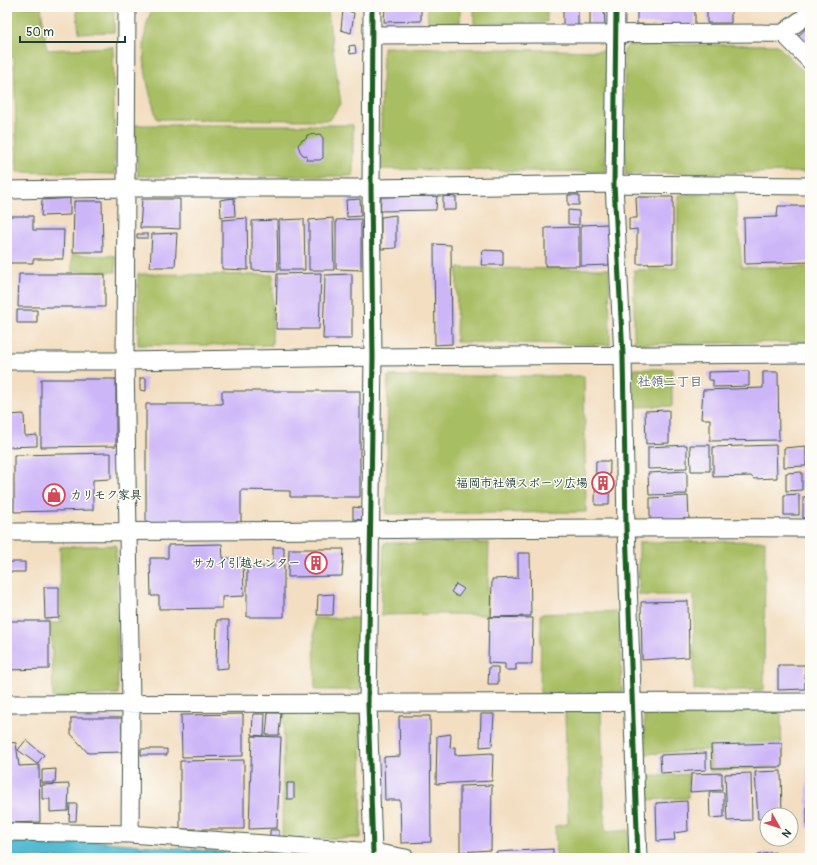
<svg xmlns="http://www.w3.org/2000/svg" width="817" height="865" font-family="Pangolin,'Klee One',sans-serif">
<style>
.green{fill:#a8be63;stroke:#647e4c}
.water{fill:#54bbd2;stroke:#3a7c83}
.building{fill:#cdb6f8}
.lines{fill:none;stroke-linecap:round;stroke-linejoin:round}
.minor-casing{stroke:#3f5549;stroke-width:19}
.minor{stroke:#fff;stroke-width:17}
.cycleway-casing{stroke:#fdfcf7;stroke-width:8}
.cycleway{stroke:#1b5e20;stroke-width:5}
.labels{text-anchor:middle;stroke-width:3;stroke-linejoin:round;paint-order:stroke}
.poi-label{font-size:12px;font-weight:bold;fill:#1f3d34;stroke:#fdfcf7;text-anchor:end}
.neighbourhood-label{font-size:13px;font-weight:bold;fill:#5c6779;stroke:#fdfcf7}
</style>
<rect width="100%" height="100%" fill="#fdfcf7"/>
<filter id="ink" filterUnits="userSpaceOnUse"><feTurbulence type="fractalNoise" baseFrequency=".025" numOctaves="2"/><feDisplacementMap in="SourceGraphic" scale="8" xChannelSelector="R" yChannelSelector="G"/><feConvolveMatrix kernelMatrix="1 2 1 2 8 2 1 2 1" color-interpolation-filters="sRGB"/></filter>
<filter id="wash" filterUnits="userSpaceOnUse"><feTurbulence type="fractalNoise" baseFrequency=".012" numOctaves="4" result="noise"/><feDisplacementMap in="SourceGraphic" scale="16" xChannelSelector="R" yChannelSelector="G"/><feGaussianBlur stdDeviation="0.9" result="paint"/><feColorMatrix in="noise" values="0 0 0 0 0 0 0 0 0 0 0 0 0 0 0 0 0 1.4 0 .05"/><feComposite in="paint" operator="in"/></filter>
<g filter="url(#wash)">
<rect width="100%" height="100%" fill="#f3dec1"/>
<!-- green -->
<path class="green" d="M 7,7 L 41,7 L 47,50 L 113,47 L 115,174 L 17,172 L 14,57 L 7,57 Z
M 76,7 L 114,7 L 114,32 L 79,33 Z
M 153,7 L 327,7 L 341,104 L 329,120 L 157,119 C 146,83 136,44 153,7 Z
M 427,7 L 460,7 L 460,23 L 428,23 Z
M 474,7 L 505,7 L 506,9 L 534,9 L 534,7 L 547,7 L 547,22 L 474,24 Z
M 630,44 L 777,45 L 810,78 L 810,172 L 625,174 L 624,50 Z
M 383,47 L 607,51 L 605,172 L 380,169 Z
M 135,125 L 353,125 L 353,176 L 138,176 Z
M 735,194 L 742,267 L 810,267 L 810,342 L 634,344 L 634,270 L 677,268 L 678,195 Z
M 72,255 L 116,256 L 116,272 L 72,271 Z
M 457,268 L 609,269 L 610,345 L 456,342 Z
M 7,271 L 10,271 L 10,344 L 7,344 Z
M 138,274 L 273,275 L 272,345 L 138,345 Z
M 634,369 L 672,369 L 672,406 L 633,407 Z
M 388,376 L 584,376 L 586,512 L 386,514 Z
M 765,541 L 764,690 L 694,690 L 694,595 L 639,595 L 639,542 Z
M 384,543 L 489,543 L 487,615 L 442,614 L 381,615 Z
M 116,545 L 118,694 L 53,698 L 51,623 L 61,623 L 60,547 Z
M 619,611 L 622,692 L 540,693 L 541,614 Z
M 314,618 L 361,618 L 360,690 L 315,690 Z
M 781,709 L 782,767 L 709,771 L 709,750 L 645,754 L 644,712 Z
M 362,710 L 361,838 L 282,839 L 284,712 Z
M 601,710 L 605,832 L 629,830 L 630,858 L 556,858 L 555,826 L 568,824 L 565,711 Z
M 688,774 L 688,798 L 646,800 L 645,777 Z"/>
<!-- water -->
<path class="water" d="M 84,840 L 286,858 L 7,858 L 7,842 Z"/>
<g id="blocks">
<!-- building -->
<path class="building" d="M 385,7 L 421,7 L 421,21 L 384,22 Z
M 563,7 L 578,7 L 578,27 L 563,26 Z
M 590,7 L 604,7 L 605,27 L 590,26 Z
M 637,7 L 695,7 L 695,25 L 637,24 Z
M 707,7 L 731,7 L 731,23 L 707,23 Z
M 343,9 L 354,13 L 351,33 L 341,30 Z
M 810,25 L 810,48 L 798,36 Z
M 355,45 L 356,53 L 350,54 L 349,46 Z
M 320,134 L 323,138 L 323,158 L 320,160 L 306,160 L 307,156 L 303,155 L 300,151 L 298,145 L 302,140 L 306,139 L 307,135 Z
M 568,195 L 579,195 L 579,205 L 568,205 Z
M 437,196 L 436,210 L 380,211 L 381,197 Z
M 443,196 L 456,197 L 456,210 L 443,210 Z
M 636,197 L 673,197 L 673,263 L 637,264 L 637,229 L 629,230 L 629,218 L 637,218 Z
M 70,198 L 70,215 L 41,216 L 42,200 Z
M 234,198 L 235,216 L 221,217 L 220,200 Z
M 142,199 L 180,199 L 180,229 L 162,228 L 140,228 Z
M 360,199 L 361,216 L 347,217 L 346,200 Z
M 74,201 L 102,201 L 103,252 L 73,252 Z
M 778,206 L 810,206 L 810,262 L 745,264 L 744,218 L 777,217 Z
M 568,210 L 579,211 L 579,225 L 568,224 Z
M 396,215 L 396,248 L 381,249 L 381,217 Z
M 7,216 L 33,216 L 33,230 L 64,230 L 63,259 L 33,259 L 33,263 L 7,263 Z
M 247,218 L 248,270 L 222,269 L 222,220 Z
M 333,218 L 334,270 L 309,270 L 309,220 Z
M 304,219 L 305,270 L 280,270 L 279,220 Z
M 361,219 L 361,270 L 336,269 L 336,220 Z
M 277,220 L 278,271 L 252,270 L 252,221 Z
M 608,224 L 609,265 L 581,266 L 581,225 Z
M 579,227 L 579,266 L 545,266 L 545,228 Z
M 177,233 L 175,267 L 150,267 L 152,234 Z
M 137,234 L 148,234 L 148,238 L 137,238 Z
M 434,244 L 451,245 L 452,344 L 435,345 Z
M 483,250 L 503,251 L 503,265 L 481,265 Z
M 321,273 L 319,329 L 276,329 L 277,274 Z
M 19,274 L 105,274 L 105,307 L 18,307 Z
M 352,274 L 352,339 L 323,339 L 325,275 Z
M 17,310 L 37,310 L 37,323 L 17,323 Z
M 749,371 L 749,386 L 713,387 L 713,380 L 708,380 L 708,372 Z
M 763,372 L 778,372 L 779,440 L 710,441 L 710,419 L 701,419 L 703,390 L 763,388 Z
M 140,378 L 146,378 L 146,391 L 140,390 Z
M 41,379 L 116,379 L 116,446 L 41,447 Z
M 222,391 L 360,391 L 360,497 L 290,497 L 290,491 L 241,490 L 241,523 L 146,523 L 146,404 L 222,404 Z
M 669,410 L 669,443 L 646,444 L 645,411 Z
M 24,414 L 25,436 L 37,435 L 37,446 L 7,447 L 7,415 Z
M 687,445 L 687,468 L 648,469 L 648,447 Z
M 690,445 L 710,445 L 710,471 L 691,471 Z
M 776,445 L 777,478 L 754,479 L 751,476 L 713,477 L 713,447 Z
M 806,446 L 806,466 L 784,467 L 784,448 Z
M 111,453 L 111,479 L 93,480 L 93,510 L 14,512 L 14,455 Z
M 596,461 L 610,461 L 609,505 L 595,505 Z
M 687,471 L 687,494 L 649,495 L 648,473 Z
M 802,472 L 802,490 L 786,491 L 786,473 Z
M 799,494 L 799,515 L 784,515 L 784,495 Z
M 688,496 L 689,519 L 650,520 L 650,498 Z
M 803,497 L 810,497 L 810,517 L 803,518 Z
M 353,507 L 362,508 L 362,520 L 353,519 Z
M 222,544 L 223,558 L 243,558 L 244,596 L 222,597 L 222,608 L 159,609 L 159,596 L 151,596 L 150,558 L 168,558 L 168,545 Z
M 273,547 L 284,547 L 284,617 L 247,617 L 247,567 L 273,567 Z
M 289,549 L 344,549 L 342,576 L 288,577 Z
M 518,553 L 530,553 L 531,616 L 491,617 L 492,579 L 518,578 Z
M 7,562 L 25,562 L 25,572 L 7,572 Z
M 456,584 L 464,589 L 458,597 L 451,592 Z
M 44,587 L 59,587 L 59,618 L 45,619 Z
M 334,594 L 333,615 L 317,615 L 318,595 Z
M 688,601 L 689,657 L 642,660 L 641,602 Z
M 489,617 L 533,618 L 532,664 L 516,664 L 516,670 L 505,670 L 505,664 L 488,663 Z
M 217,620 L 229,620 L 228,668 L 216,669 Z
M 7,621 L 49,621 L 49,669 L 7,670 Z
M 778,665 L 805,665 L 805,689 L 778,690 Z
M 489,667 L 498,667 L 498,684 L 488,684 Z
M 268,713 L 281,713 L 279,735 L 266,735 Z
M 243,714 L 243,756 L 182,757 L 181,715 Z
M 253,714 L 265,714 L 264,736 L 252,735 Z
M 481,714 L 494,714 L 492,746 L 480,747 Z
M 399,716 L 430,716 L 431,842 L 401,843 L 400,800 L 385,800 L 384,757 L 400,756 Z
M 71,718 L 122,718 L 122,752 L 88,753 L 71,734 Z
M 807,721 L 810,721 L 810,828 L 807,828 Z
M 451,734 L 450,748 L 455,747 L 455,755 L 493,753 L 492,781 L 436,784 L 437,736 Z
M 252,736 L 281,737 L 277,828 L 249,829 Z
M 26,740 L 44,755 L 37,764 L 18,750 Z
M 7,742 L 16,743 L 19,766 L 39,765 L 40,822 L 7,823 Z
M 782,743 L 782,767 L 712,768 L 711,745 Z
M 141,749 L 167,749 L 167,755 L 141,755 Z
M 706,753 L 706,770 L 661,773 L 660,755 Z
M 244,760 L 244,829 L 180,829 L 180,761 Z
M 56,769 L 55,783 L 42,783 L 42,770 Z
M 781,771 L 782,815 L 767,815 L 767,819 L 758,819 L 755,772 Z
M 722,773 L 722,790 L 690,792 L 691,774 Z
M 751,773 L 752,820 L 727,821 L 725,774 Z
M 287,783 L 294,783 L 294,799 L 287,799 Z
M 69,784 L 68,811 L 50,812 L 50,799 L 42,799 L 42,785 Z
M 492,785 L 491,850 L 460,852 L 460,786 Z
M 709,792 L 724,792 L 724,817 L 710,818 Z
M 687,801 L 688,831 L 674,833 L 675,840 L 657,841 L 656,803 Z
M 70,804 L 77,804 L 76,821 L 69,821 Z
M 270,830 L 279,830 L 279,837 L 270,837 Z
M 553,849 L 553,858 L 496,858 L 496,852 Z
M 775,852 L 776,858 L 759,858 L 758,855 Z"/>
</g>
</g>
<g filter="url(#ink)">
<use href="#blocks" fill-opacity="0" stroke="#3f5549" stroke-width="1"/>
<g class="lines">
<!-- minor casing -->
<g class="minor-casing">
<path id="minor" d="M 127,7 L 125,361 L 131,704 L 130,834
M 372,7 L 371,188 L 373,357 L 368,704 L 373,852
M 616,7 L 614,184 L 623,356 L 626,527 L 638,858
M 783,33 L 810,61
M 372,35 L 783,33 L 810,13
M 7,190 L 126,188 L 371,188 L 614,184 L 810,186
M 7,361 L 125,361 L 373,357 L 810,354
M 7,532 C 275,532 542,526 810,528
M 7,704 L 810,702
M 7,832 L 130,834 L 373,852 L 406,858"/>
</g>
<!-- minor -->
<use href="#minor" class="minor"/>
<!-- cycleway casing -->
<g class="cycleway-casing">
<path id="cycleway" d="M 372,7 L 371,188 L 373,357 L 368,704 L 373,852
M 616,7 L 614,184 L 623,356 L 626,527 L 638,858"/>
</g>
<!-- cycleway -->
<use href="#cycleway" class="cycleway"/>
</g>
</g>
<!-- icons -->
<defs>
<g id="building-ring" transform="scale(1.15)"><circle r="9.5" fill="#fdfcf7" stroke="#d1495b" stroke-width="1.5"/><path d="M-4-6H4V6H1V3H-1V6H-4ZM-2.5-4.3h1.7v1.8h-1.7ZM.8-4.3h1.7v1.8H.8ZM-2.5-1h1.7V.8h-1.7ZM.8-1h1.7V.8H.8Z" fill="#d1495b"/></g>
<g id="shop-ring" transform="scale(1.15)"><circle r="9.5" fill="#fdfcf7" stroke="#d1495b" stroke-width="1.5"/><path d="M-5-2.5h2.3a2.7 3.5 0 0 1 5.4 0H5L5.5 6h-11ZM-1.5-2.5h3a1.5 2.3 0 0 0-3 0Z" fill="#d1495b"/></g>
</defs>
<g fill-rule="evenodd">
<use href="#building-ring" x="603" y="483"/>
<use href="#shop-ring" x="54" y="495"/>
<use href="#building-ring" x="316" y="563"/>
</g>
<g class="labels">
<!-- poi labels -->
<g class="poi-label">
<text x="588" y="487">福岡市社領スポーツ広場</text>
<text x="70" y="499" text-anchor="start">カリモク家具</text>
<text x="300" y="567">サカイ引越センター</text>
</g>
<!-- neighbourhood labels -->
<g class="neighbourhood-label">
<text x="670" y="386">社領二丁目</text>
</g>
</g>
<!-- margin -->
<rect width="817" height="865" fill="none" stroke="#fdfcf7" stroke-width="24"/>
<!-- north arrow -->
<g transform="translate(779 827) rotate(129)"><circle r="19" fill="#fdfcf7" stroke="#a4b0a9"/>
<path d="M0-3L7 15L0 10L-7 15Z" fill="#d1495b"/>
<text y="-6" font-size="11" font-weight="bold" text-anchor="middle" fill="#1f3d34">N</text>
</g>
<!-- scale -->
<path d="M20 36v6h105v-6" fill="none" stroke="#1f3d34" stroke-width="2"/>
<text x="26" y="36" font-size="12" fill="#1f3d34" stroke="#fdfcf7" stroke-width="3" paint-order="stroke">50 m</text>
</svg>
